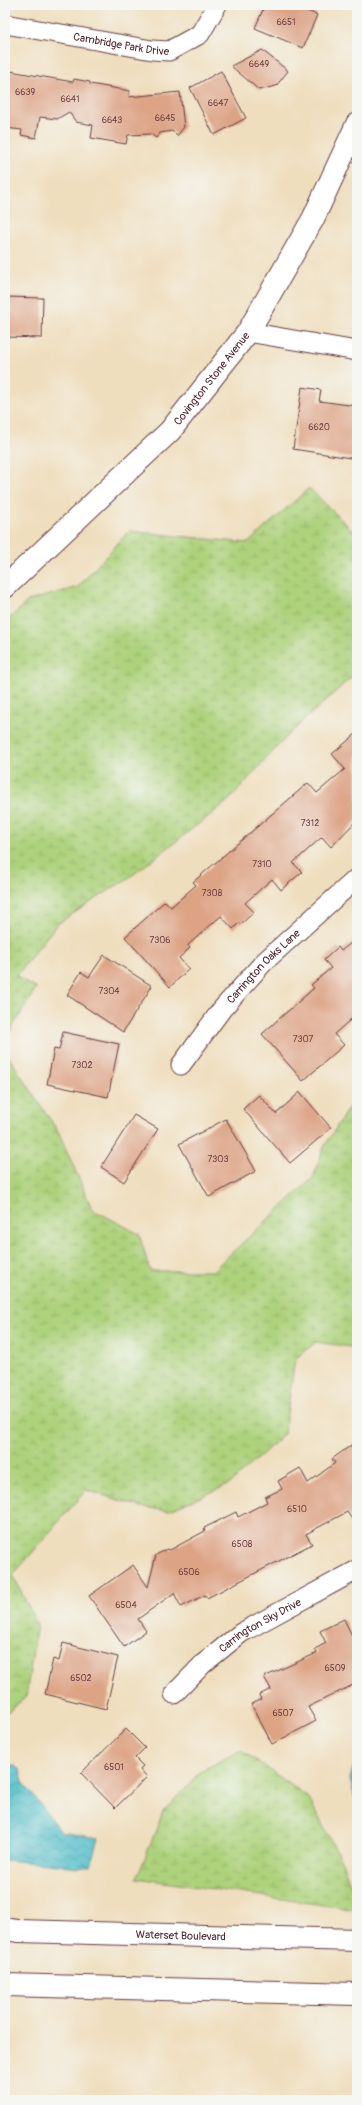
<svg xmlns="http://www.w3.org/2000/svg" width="362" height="2105" font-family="Pangolin,sans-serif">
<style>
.wetland{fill:url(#wetland-marsh);stroke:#7c7854}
.water{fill:url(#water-waves);stroke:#4d6e7a}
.building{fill:#dda385}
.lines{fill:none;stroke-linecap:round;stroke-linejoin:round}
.minor-casing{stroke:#633c41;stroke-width:21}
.tertiary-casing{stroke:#633c41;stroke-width:24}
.minor{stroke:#fff;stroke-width:19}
.tertiary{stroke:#fff;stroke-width:22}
.labels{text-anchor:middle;stroke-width:3.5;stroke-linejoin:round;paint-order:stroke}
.number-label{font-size:9px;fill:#6f4042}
.street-label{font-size:11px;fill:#4a1f2b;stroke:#f6f6f2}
</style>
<defs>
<pattern id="wetland-marsh" width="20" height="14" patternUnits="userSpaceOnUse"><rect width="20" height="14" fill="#add27c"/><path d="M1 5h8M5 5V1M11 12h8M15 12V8" fill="none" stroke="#96b46b"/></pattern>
<pattern id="water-waves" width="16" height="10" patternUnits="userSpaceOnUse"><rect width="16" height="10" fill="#50bec9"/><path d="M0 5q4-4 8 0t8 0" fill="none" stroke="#449aa3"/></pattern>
</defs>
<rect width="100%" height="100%" fill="#f6f6f2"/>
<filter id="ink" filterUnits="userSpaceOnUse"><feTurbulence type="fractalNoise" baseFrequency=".025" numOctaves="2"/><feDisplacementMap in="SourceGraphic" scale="8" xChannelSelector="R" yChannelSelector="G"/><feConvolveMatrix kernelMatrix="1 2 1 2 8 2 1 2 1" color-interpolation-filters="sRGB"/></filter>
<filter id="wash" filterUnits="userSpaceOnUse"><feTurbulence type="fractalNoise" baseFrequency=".012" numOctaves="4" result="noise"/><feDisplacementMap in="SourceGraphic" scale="16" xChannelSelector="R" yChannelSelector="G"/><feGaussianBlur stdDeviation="0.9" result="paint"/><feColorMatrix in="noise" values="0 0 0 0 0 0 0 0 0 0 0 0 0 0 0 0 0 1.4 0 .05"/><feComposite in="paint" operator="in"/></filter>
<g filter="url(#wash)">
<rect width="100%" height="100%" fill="#efdebe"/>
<!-- wetland -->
<path class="wetland" d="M 309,488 L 357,535 L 357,672 L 288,735 L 227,802 L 130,877 L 57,924 L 16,976 L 36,988 L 5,1040 L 5,623 L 28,601 L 78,587 L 129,531 L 248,543 Z
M 5,1051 L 59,1133 L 92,1209 L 139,1234 L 150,1271 L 212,1271 L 313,1178 L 324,1147 L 357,1094 L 357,1348 L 316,1342 L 295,1359 L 284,1434 L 230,1484 L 168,1511 L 142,1507 L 86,1490 L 13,1575 L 37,1624 L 26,1697 L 5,1715 Z
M 241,1750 L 308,1797 L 341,1860 L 357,1902 L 357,1910 L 137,1878 L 163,1812 L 201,1771 Z"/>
<!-- water -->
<path class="water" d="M 8,1761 L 20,1770 L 23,1782 L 61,1832 L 98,1838 L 91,1865 L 79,1867 L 5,1860 L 5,1762 Z
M 357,1762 L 357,1806 L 350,1779 L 354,1765 Z"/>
<g id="blocks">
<!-- building -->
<path class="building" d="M 265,5 L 293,5 L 317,15 L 303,48 L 255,28 Z
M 262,50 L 288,71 L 276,86 L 259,90 L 231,66 Z
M 10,71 L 73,82 L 74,79 L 90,82 L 90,84 L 130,91 L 129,97 L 180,92 L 184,127 L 177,136 L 172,131 L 160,133 L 156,138 L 151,134 L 128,135 L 126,144 L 91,138 L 93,125 L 76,122 L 69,112 L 57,119 L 40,117 L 36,138 L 21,135 L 22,130 L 5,128 L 5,105 Z
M 221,71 L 246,118 L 214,135 L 190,88 Z
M 5,297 L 43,298 L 42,338 L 5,337 Z
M 302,387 L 321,390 L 319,401 L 357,406 L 357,459 L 293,449 Z
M 357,733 L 357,820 L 331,847 L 322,837 L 293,863 L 302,872 L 281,890 L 272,879 L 245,903 L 254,912 L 241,924 L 239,923 L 233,929 L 221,916 L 213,923 L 188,945 L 190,948 L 179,958 L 189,969 L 170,987 L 125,937 L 165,901 L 171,907 L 196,885 L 193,882 L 308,783 L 317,793 L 345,769 L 332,754 Z
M 357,938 L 357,1014 L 334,1034 L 344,1045 L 303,1081 L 262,1034 L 314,988 L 311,985 L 331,968 L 324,960 L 338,947 L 341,951 Z
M 104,955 L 152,986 L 123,1032 L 67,995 L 81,972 L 89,977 Z
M 63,1032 L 119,1044 L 108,1097 L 47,1084 L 54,1049 L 59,1050 Z
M 300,1092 L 331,1128 L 290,1163 L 243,1109 L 259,1095 L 276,1114 Z
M 134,1115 L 158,1129 L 124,1182 L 101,1167 Z
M 226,1119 L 256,1171 L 209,1197 L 179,1144 Z
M 357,1441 L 357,1526 L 347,1512 L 306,1534 L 312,1544 L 207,1598 L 205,1595 L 181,1607 L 174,1593 L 138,1619 L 146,1631 L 124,1647 L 89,1596 L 133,1565 L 148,1587 L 156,1555 L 167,1549 L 170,1550 L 205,1531 L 204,1528 L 236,1512 L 238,1517 L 267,1502 L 265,1497 L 282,1489 L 278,1481 L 300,1468 L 308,1483 L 335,1463 L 332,1459 Z
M 344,1619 L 357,1646 L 357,1683 L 308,1707 L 316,1721 L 272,1744 L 251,1704 L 261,1699 L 259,1695 L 271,1689 L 264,1677 L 317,1653 L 315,1649 L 326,1643 L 320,1631 Z
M 63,1643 L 118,1657 L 106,1709 L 45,1694 L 53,1659 L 59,1661 Z
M 126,1729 L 145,1748 L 135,1758 L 143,1766 L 140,1769 L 147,1777 L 115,1808 L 81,1773 Z"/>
</g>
</g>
<g filter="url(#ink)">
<use href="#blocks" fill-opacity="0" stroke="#633c41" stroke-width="1"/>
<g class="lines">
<!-- minor casing -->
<g class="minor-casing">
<g id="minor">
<path id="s1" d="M 5,24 L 152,50 L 169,51 L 200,34 L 217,5"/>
<path d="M 248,332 L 357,351"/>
<path id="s2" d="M 181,1065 L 222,1009 L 264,962 L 357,878"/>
<path id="s3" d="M 174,1694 L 203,1664 L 241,1633 L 357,1570"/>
</g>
</g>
<!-- tertiary casing -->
<g class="tertiary-casing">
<g id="tertiary">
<path id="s4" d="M 5,587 L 170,431 L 248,332 L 313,219 L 357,124"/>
<path id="s5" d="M 5,1929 L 18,1931 L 357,1940"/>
<path d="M 5,1985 L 357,1994"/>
</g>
</g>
<!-- minor -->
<use href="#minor" class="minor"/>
<!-- tertiary -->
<use href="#tertiary" class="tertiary"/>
</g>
</g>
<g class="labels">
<!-- number labels -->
<g class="number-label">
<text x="286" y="25">6651</text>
<text x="259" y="67">6649</text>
<text x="25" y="95">6639</text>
<text x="70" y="102">6641</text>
<text x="218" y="106">6647</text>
<text x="165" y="121">6645</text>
<text x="112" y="123">6643</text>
<text x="319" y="430">6620</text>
<text x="310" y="826">7312</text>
<text x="262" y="867">7310</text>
<text x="212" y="896">7308</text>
<text x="160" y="943">7306</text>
<text x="109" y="994">7304</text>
<text x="303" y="1042">7307</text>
<text x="82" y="1068">7302</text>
<text x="218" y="1162">7303</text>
<text x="297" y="1512">6510</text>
<text x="242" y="1547">6508</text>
<text x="189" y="1575">6506</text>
<text x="126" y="1608">6504</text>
<text x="335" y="1671">6509</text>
<text x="81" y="1681">6502</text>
<text x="283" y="1716">6507</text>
<text x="114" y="1770">6501</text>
</g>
<!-- street labels -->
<g class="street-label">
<text dy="4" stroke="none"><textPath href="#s1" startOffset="118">Cambridge Park Drive</textPath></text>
<text dy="4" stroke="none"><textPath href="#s4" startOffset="294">Covington Stone Avenue</textPath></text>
<text dy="4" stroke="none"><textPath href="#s2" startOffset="129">Carrington Oaks Lane</textPath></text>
<text dy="4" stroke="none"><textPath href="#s3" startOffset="111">Carrington Sky Drive</textPath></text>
<text dy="4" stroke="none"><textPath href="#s5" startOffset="176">Waterset Boulevard</textPath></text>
</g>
</g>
<!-- margin -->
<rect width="362" height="2105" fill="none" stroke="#f6f6f2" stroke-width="20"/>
</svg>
